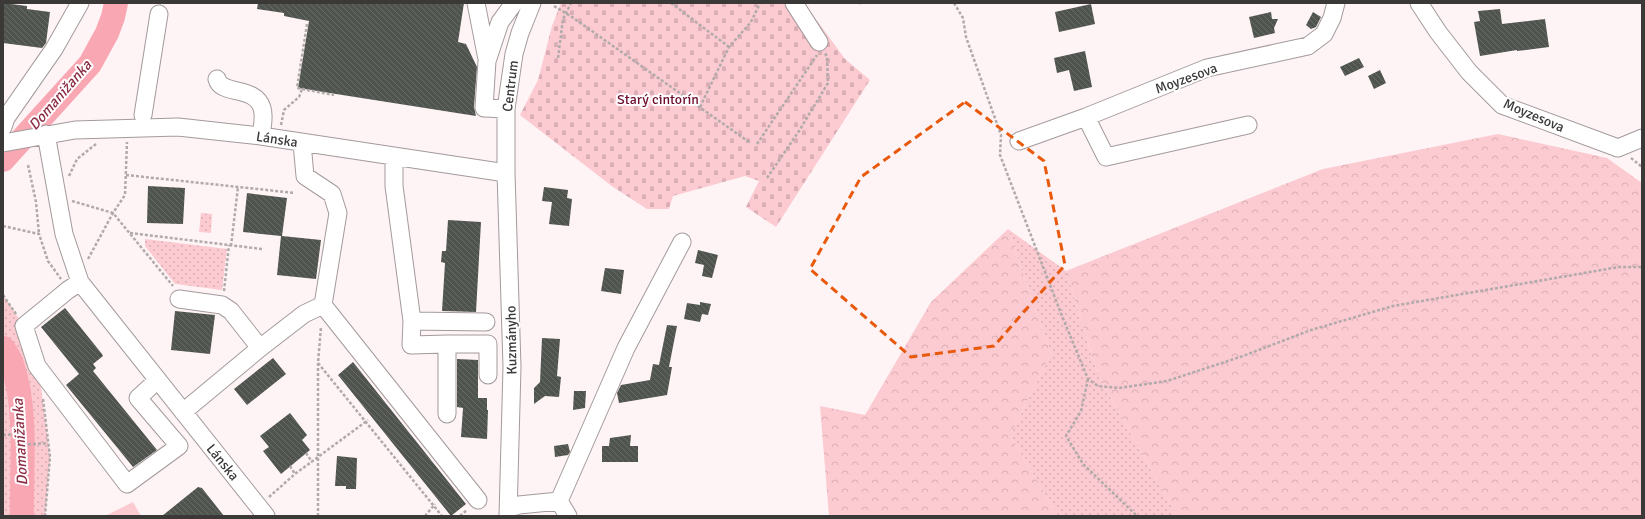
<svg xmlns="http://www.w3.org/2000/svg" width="1645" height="519" font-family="Signika,sans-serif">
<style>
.green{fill:url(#green-dots)}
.forest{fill:url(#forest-crowns)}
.cemetery{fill:url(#cemetery-stones)}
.pitch{fill:#fccad1}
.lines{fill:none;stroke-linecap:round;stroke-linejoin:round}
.river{stroke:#faa7b4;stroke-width:24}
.building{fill:url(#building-back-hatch)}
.minor-casing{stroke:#a39a9b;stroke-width:19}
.path{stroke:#b1aaaa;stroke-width:2.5;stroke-dasharray:3 2;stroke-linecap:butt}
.minor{stroke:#fff;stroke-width:17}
.marked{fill:none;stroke:#e8590c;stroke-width:3;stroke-dasharray:8 5;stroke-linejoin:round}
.labels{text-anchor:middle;stroke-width:4;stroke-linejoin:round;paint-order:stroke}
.street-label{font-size:14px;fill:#3b3838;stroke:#fff}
.park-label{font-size:14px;fill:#6d0c2c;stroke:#fff}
.water-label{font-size:15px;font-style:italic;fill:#8c2e45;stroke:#fff}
</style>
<defs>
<pattern id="green-dots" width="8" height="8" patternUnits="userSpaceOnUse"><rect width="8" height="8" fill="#fccad1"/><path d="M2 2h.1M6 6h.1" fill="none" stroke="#d9aeb4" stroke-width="1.8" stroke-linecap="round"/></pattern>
<pattern id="forest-crowns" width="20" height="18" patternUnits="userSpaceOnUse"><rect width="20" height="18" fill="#fccad1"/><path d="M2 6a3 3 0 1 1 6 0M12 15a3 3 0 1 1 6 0" fill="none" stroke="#d9aeb4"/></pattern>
<pattern id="cemetery-stones" width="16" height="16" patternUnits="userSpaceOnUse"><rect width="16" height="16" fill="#fccad1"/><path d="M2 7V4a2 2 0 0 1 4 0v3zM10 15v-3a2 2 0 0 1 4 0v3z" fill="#d9aeb4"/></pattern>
<pattern id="building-back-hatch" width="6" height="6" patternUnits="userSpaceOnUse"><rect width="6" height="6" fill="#50544e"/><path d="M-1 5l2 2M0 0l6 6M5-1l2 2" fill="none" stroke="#676a65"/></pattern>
</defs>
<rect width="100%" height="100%" fill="#fef4f5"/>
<!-- green -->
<path class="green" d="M 201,213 L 212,214 L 211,233 L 199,232 Z
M 1008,229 L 1066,271 L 1098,375 L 1177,516 L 1058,516 L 1010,435 L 1051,354 Z
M 145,239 L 227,249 L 222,290 L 175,284 L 145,246 Z
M 3,295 L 24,326 L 37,366 L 41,387 L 50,457 L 45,516 L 3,516 Z"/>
<!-- forest -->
<path class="forest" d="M 1498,134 L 1607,158 L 1642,183 L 1642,516 L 1177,516 L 1098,375 L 1066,271 L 1323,169 Z
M 1008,229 L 1051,354 L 1010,435 L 1058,516 L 829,516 L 820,406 L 865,415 L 931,302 Z"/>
<!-- cemetery -->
<path class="cemetery" d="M 561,3 L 804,3 L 845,59 L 870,80 L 776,227 L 746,207 L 759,181 L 745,176 L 673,196 L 669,209 L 647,209 L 613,187 L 520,115 L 538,80 L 552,26 Z"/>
<!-- pitch -->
<path class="pitch" d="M 133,502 L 141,516 L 105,516 Z"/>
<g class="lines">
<!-- river -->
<path class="river" d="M 3,160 L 90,64 L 107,33 L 113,17 L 116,3
M 3,348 C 6,353 10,358 12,364 C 28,411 21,467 22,516"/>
</g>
<!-- building -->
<path class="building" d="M 3,3 L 27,6 L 27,9 L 50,12 L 46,43 L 42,48 L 3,43 Z
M 258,3 L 464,3 L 458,42 L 466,44 L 477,67 L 474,107 L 476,116 L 298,88 L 309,21 L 284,16 L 284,13 L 257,9 Z
M 1091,4 L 1095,24 L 1059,32 L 1055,12 Z
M 1500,9 L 1502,24 L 1545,19 L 1549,47 L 1517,51 L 1517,50 L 1480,56 L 1474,22 L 1480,21 L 1478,11 Z
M 1271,12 L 1272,19 L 1278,19 L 1274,28 L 1275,33 L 1254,38 L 1249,17 Z
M 1313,12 L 1321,17 L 1316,27 L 1311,29 L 1306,25 Z
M 1085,51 L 1092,87 L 1074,91 L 1069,70 L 1057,73 L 1054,58 Z
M 1359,58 L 1364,67 L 1345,76 L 1340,67 Z
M 1380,70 L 1386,83 L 1374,89 L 1368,76 Z
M 148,186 L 185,188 L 183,224 L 147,223 Z
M 544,187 L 568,190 L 567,198 L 572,199 L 569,226 L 549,224 L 552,202 L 542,201 Z
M 247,193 L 287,198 L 282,236 L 321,240 L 316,279 L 277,275 L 281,236 L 243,232 Z
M 448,220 L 481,222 L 476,312 L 442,311 L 445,263 L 441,262 L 442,251 L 446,251 Z
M 698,250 L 718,255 L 712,278 L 702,276 L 704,265 L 695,263 Z
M 605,268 L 624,270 L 621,294 L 601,291 Z
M 700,302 L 711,304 L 708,315 L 702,314 L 700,322 L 684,319 L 687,303 L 700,305 Z
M 65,308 L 102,354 L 103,356 L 93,364 L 96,368 L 93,371 L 157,450 L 133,467 L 66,385 L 79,374 L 41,327 Z
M 175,311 L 215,315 L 210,354 L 171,350 Z
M 667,325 L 677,326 L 669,367 L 672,367 L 667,395 L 619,403 L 617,393 L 621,385 L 650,380 L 653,364 L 659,365 Z
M 542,338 L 560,339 L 557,376 L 561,377 L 559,397 L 545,396 L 534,404 L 534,388 L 540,382 Z
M 273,358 L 286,374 L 247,405 L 234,389 Z
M 457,359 L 478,360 L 478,398 L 487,398 L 487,410 L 488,410 L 487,439 L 461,437 L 463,408 L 457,407 Z
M 353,362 L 466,504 L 451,516 L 338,375 Z
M 574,391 L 586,391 L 585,408 L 573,410 Z
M 290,413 L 307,435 L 302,440 L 310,450 L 281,474 L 263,451 L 269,447 L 260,436 Z
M 631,435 L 630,446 L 638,446 L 638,462 L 602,462 L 602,446 L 609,446 L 610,438 Z
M 568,444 L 570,452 L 568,455 L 555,457 L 554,446 Z
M 337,456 L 357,458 L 356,489 L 346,489 L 346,486 L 335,486 Z
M 198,487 L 202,488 L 224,516 L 162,516 Z"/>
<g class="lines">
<!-- minor casing -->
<g class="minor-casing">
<path id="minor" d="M 476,3 L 487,59
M 794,3 L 819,42
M 1419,3 L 1438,32 L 1469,72 L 1502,105 L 1618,148 L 1642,138
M 217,79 C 221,96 255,85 262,108 C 265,117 262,127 261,136
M 506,109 L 484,108 L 487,61 L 500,22 L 514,3
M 143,115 L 159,14
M 1086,117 L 1106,157 L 1248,125
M 3,127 L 6,118 L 54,49 L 80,3
M 46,134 L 64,234 L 80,282 L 266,516
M 1019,141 L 1086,117 L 1207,68 L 1308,46 L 1324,34 L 1332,18 L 1336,3
M 3,143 L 75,130 L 178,127 L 261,136 L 506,173
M 302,143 L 305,176 L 332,194 L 338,213 L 323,305
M 394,157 L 394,186 L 412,321 L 411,345 L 447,344 L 447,414
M 80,282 L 68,290 L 24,326 L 37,366 L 127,484 L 179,446 L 138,398 L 150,387
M 179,299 L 222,305 L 231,311 L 260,348
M 412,321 L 486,322
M 447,344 L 488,344 L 488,375
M 183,412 L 260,348 L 304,314 L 323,305 L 478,500
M 559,501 L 626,348 L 682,242
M 509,508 L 519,505 L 559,501 L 568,516
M 508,516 L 512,367 L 506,173 L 506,109 L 514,54 L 520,33 L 532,3"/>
</g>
<!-- path -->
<path class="path" d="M 671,3 L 729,47
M 859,3 L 863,3
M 954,3 L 963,18 L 966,37 L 1001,135 L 1000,155 L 1062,316 L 1088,379 L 1098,386 L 1119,388 L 1167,381 L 1243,356 L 1311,330 L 1393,306 L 1619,267 L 1642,267
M 554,6 L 572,17 L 749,142
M 307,24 L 297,88 L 334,95
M 558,58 L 563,19 L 571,3
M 700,107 L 729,47 L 751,22 L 760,3
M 281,125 L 284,110 L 299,97 L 302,89
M 757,144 L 817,55
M 1631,158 L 1642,167
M 28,165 L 36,202 L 39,234
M 126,175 L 295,193
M 69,176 L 77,159 L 96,144
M 767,178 L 799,131 L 828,83 L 827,57 L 825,53
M 72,201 L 113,213 L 173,286
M 3,226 L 39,234 L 48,261 L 61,279
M 130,233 L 262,249
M 231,246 L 238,187
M 88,259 L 113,213 L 125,195 L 127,142
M 224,291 L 229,245
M 3,295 L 16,314
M 318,363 L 442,516
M 1088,379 L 1081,411 L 1066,436 L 1083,464 L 1137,516
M 43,399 L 50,457 L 45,516
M 3,435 L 22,434
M 23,445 L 48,443
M 306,453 L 312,462
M 290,466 L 295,474
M 269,497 L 295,474 L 368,420
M 318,516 L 318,363 L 321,327
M 425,516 L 435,504
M 460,516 L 467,510"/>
<!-- minor -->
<use href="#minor" class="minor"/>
</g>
<!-- marked area -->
<path class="marked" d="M 965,102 L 1044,161 L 1065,265 L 994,346 L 911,357 L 810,269 L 861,177 Z"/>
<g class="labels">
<!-- street labels -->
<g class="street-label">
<text transform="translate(1186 78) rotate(-20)" y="5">Moyzesova</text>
<text transform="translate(510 86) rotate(-83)" y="5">Centrum</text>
<text transform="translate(1534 115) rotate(23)" y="5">Moyzesova</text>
<text transform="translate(277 139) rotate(9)" y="5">Lánska</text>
<text transform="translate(511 340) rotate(-91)" y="5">Kuzmányho</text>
<text transform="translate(223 462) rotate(51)" y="5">Lánska</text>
</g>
<!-- park labels -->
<g class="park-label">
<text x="658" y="104">Starý cintorín</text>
</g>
<!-- water labels -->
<g class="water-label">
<text transform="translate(60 95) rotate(-49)" y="5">Domanižanka</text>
<text transform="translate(20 442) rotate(-93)" y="5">Domanižanka</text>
</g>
</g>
<!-- border -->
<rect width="1645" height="519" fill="none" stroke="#3b3838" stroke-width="8"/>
</svg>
